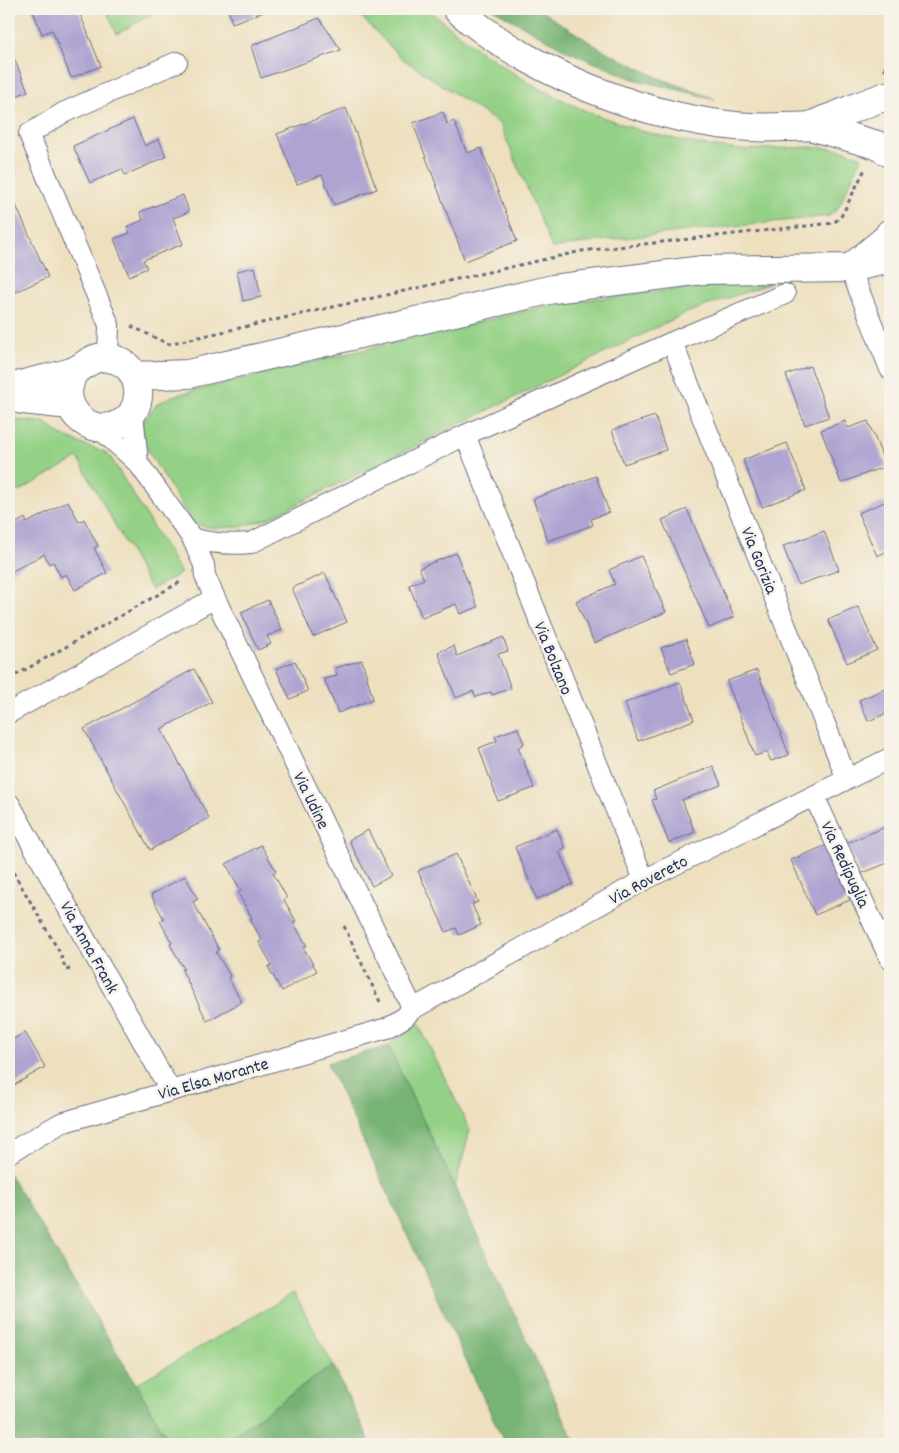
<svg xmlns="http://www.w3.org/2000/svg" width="899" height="1453" font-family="Dekko,sans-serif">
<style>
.green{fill:#94d186;stroke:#588072}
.forest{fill:#77b373;stroke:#497168}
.building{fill:#aea3d1}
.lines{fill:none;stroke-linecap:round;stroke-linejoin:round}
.street-casing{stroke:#656d80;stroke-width:22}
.secondary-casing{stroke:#656d80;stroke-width:30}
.path{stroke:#656d80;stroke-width:3;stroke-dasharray:4 4;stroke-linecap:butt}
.street{stroke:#fff;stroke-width:20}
.secondary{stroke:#fff;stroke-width:28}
.labels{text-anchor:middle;stroke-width:5;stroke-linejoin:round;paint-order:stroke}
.street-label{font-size:18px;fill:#1b2f5e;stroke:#f7f3e8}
</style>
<rect width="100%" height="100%" fill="#f7f3e8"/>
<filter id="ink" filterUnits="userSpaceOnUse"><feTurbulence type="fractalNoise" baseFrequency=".02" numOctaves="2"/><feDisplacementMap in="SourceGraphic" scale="10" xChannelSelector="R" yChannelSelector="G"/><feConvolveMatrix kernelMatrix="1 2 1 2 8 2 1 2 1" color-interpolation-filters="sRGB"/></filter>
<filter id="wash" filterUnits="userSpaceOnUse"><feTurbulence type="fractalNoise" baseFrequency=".0096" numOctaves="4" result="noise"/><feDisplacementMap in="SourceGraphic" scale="20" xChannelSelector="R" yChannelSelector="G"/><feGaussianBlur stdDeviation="1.12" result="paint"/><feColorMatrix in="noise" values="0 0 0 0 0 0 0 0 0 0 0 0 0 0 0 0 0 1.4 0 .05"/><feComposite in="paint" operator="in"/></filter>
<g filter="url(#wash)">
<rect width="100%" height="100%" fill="#eee0bf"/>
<!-- green -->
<path class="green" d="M 106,9 L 161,9 L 117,34 Z
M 354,9 L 427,9 L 476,48 L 532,85 L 588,112 L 641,131 L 701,145 L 743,150 L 809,147 L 840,149 L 862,157 L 838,208 L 829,216 L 606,240 L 552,248 L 500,124 L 400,57 Z
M 771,283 L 686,313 L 267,519 L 240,527 L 214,528 L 193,524 L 145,446 L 142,423 L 157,404 L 172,396 L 558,303 L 705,286 Z
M 9,412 L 14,412 L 15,420 L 44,422 L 61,435 L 84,445 L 105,452 L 111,458 L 181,573 L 151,590 L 78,458 L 18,492 L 9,475 Z
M 418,1023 L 470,1130 L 455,1187 L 388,1046 Z
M 294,1293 L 333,1365 L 221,1444 L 170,1444 L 136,1384 Z"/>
<!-- forest -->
<path class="forest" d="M 493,9 L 538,9 L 599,48 L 659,78 L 715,99 L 633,79 L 567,51 Z
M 388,1046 L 576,1444 L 505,1444 L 327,1063 Z
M 9,1173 L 136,1384 L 170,1444 L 9,1444 Z
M 333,1365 L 371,1444 L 221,1444 Z"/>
<g id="blocks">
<!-- building -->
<path class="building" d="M 32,9 L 78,9 L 101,66 L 71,78 L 52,30 L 42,34 Z
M 228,9 L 272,9 L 232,23 Z
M 319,18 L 341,50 L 261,78 L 251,46 Z
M 9,47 L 28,91 L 9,99 Z
M 346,108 L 377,189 L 334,205 L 322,175 L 297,184 L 277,134 Z
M 443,112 L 447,124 L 454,121 L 467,153 L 481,148 L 517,241 L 465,261 L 413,123 Z
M 133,119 L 145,146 L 159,139 L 166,157 L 125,175 L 122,169 L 90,183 L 73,146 Z
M 183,195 L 189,212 L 173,218 L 183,244 L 143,260 L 147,268 L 129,276 L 114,239 L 130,233 L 127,227 L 143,220 L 140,212 Z
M 14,201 L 48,277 L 9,295 L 9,204 Z
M 255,267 L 261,297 L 243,301 L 237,271 Z
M 810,366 L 829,417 L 805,425 L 786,375 Z
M 655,416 L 666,450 L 624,464 L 612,430 Z
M 845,421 L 848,428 L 868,421 L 886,466 L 841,483 L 821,430 Z
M 787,443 L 806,490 L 762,507 L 743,460 Z
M 596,476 L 609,512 L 591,519 L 593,525 L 548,541 L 533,499 Z
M 68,501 L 79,522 L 84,519 L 98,546 L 94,548 L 107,573 L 75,590 L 66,574 L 61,577 L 53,562 L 49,564 L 44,554 L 9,573 L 9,527 L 25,518 L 27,523 Z
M 887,501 L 890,510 L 890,550 L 877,556 L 858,513 Z
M 687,509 L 734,617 L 709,628 L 662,520 Z
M 824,531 L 839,570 L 798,585 L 783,546 Z
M 456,553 L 478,607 L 460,614 L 456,604 L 422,618 L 409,585 L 424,579 L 419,568 Z
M 641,556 L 666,612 L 594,643 L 576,601 L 615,584 L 609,570 Z
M 325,573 L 347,622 L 313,637 L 292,588 Z
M 268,600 L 282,630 L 267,636 L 271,644 L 258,650 L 241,612 Z
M 858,607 L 877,650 L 847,663 L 828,620 Z
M 503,637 L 508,651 L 498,654 L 511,688 L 492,695 L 491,692 L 476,697 L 473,691 L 456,698 L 438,652 L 454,646 L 457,656 Z
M 686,639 L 695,664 L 671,673 L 661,648 Z
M 362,660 L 373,699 L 338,713 L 324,679 L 337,676 L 335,668 Z
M 295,661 L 308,691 L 290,699 L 276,669 Z
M 194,669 L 212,702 L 161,729 L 209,818 L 150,850 L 84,729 Z
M 757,670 L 789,755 L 771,761 L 767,752 L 755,756 L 727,681 Z
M 680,682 L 694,720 L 638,741 L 625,703 Z
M 890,687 L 890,712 L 868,721 L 859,700 Z
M 518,728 L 524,744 L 518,747 L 534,788 L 498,801 L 479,748 L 497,741 L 495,736 Z
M 713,766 L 721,785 L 682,800 L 695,832 L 669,843 L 652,800 L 656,799 L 653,791 Z
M 890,825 L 890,862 L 860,874 L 847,843 Z
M 557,829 L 565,848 L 559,851 L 573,884 L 537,899 L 515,847 Z
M 368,830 L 391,876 L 372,886 L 349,840 Z
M 261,845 L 276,871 L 273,873 L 287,898 L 284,900 L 296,921 L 293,922 L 307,946 L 303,947 L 317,971 L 282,991 L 268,967 L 272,965 L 259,942 L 262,940 L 250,919 L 252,918 L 238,893 L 241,891 L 226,864 Z
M 827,845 L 850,900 L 815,915 L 791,860 Z
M 456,854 L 478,902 L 472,904 L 481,925 L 459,935 L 456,928 L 446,932 L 418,871 Z
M 185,876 L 198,899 L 193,902 L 219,950 L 216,952 L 230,976 L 228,978 L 242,1002 L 207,1021 L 182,970 L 184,969 L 170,944 L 172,943 L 160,921 L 164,919 L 151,895 Z
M 25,1032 L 45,1067 L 9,1088 L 9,1042 Z"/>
</g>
</g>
<g filter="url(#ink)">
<use href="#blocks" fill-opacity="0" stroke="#656d80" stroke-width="1"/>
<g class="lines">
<!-- street casing -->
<g class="street-casing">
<path id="street" d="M 850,268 L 890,369
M 672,342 L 847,779
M 108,358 L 109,325 L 29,134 L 63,113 L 177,62
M 133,413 L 138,463
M 465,435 L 644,880
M 192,538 C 212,544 230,545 251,543 L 465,435 L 672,342 L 785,294
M 9,713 L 215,598
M 814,796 L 890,959
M 9,803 L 170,1090
M 411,1010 L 644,880 L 890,758
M 9,1153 L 61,1123 L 387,1028 L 405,1017 L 411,1010 L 410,1003 L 215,598 L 205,576 L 204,565 L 192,538 L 138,463 L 99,428"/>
</g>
<!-- secondary casing -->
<g class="secondary-casing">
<path id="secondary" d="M 457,9 C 534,78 679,133 782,127 C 791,127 800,127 809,126 C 816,124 823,120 830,118 C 850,110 870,101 890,95
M 810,126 L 877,145 L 890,153
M 854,265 L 887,238 L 890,233
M 134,376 L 188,374 L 553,289 L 703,270 L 850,268 L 890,259
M 9,390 C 30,379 49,380 71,372 C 85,368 90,355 108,358 C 145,362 149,416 114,426 C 92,433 70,417 68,394 C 68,387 71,379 73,372
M 9,396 L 23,400 L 70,405"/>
</g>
<!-- path -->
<path class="path" d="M 884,70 L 887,62 L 890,61
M 131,326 L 168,344 L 582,251 L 833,223 L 840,218 L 843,213 L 865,169
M 9,679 L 182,581
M 9,865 L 60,953 L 66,970 L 74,968
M 344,926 L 381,1004"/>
<!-- street -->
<use href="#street" class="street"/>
<!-- secondary -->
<use href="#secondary" class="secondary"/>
</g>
</g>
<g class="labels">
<!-- street labels -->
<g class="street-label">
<text transform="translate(760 560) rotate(68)" y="6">Via Gorizia</text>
<text transform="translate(554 658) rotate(68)" y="6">Via Bolzano</text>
<text transform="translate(312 800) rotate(64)" y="6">Via Udine</text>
<text transform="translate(846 864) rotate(65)" y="6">Via Redipuglia</text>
<text transform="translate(648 879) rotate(-28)" y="6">Via Rovereto</text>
<text transform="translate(90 947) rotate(61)" y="6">Via Anna Frank</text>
<text transform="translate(213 1078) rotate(-16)" y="6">Via Elsa Morante</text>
</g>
</g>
<!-- margin -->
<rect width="899" height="1453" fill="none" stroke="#f7f3e8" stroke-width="30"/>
</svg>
